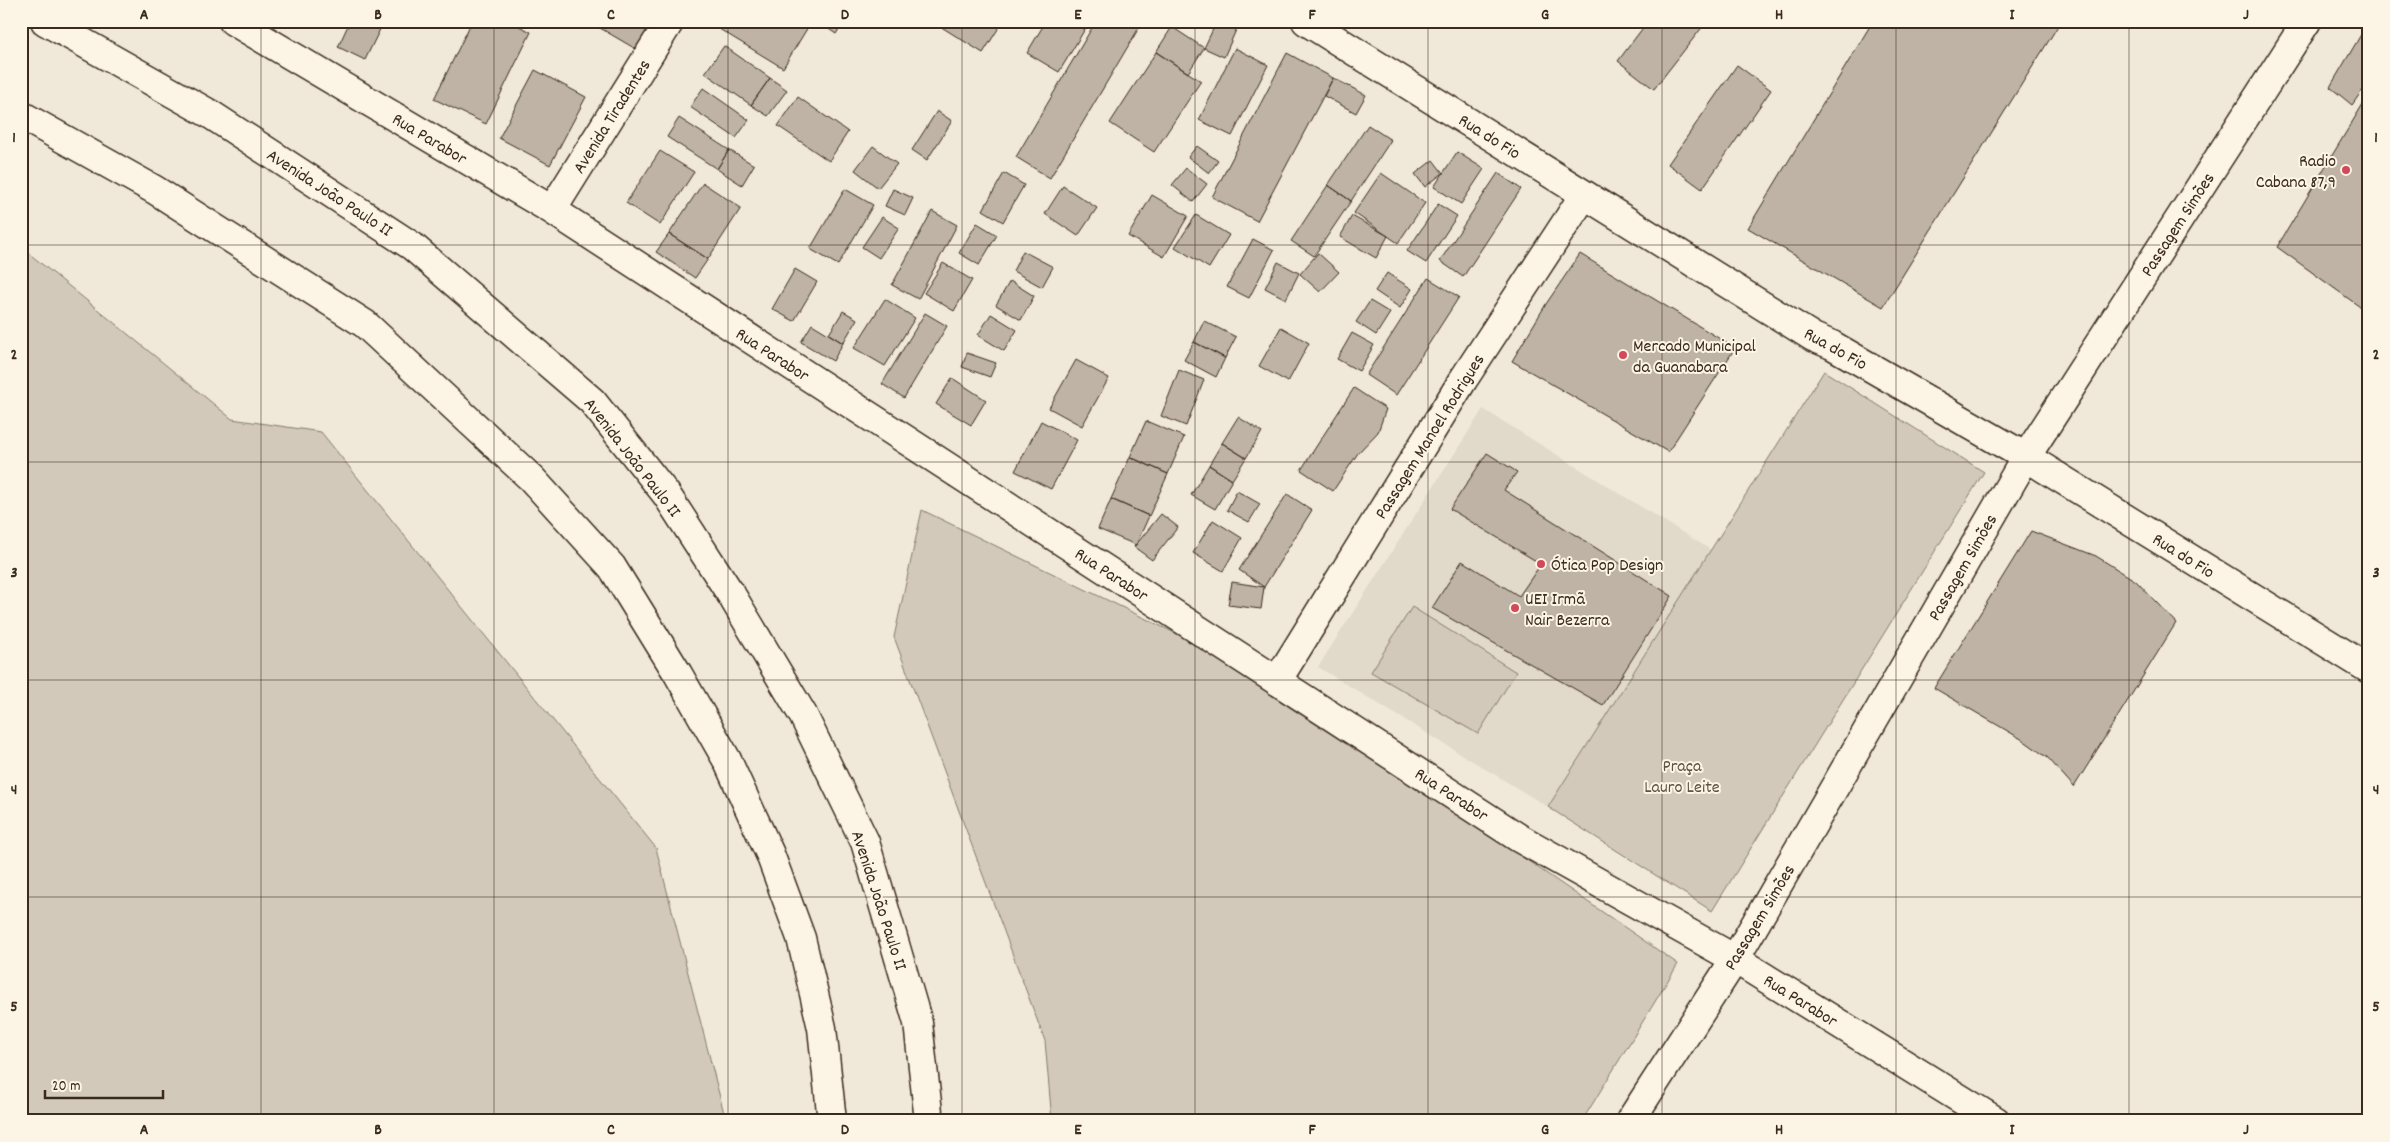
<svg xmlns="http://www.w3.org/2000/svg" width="2390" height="1142" font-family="Dekko,sans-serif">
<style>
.built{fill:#e1d9c9}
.green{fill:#d2c9ba;stroke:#867a6c}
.building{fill:#beb3a4;stroke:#3b2a1e}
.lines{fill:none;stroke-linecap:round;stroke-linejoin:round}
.minor-casing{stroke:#3b2a1e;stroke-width:31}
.major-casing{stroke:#3b2a1e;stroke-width:31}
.minor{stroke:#fcf5e5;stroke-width:28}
.major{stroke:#fcf5e5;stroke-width:28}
.grid{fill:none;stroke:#3b2a1e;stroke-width:1;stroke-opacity:0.55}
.poi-dot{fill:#d1495b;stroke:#fcf5e5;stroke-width:2}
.labels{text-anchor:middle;stroke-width:4;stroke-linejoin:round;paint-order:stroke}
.street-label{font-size:18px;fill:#3b2a1e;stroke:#fcf5e5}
.poi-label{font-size:18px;fill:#3b2a1e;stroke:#fcf5e5;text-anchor:start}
.park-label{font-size:18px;fill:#615245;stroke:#fcf5e5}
.neatline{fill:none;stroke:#3b2a1e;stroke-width:2}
.grid-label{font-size:16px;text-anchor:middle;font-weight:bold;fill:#3b2a1e}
</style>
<rect width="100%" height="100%" fill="#f0e9d9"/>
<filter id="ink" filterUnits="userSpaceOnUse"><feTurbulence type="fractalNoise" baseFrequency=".02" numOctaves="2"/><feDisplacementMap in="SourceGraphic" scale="10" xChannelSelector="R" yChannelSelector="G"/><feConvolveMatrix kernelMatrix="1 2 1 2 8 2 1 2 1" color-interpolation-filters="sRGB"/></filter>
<g filter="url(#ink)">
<!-- built -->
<path class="built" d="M 1483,409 L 1711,550 L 1548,807 L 1318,667 Z"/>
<!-- green -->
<path class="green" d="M 21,247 L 232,419 L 321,432 L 656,848 L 726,1121 L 21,1121 Z
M 1824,371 L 1984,472 L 1712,911 L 1548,807 Z
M 922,510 L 1249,669 L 1678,964 L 1582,1121 L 1052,1121 L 1045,1041 L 894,637 Z
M 1412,607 L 1516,672 L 1478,734 L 1371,672 Z"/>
<!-- building -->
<path class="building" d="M 350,21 L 384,21 L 365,60 L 338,47 Z
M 472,21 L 509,21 L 531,32 L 486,124 L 434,99 Z
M 588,21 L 657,21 L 641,52 Z
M 706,21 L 798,21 L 808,27 L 783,68 Z
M 817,21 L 844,21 L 836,34 Z
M 932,21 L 947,21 L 943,28 Z
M 947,21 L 1003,21 L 983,53 L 943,28 Z
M 1046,21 L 1072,21 L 1085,29 L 1059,72 L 1027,53 Z
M 1072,21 L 1090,21 L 1085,29 Z
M 1096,21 L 1143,21 L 1050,178 L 1016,157 Z
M 1217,21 L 1240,21 L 1224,57 L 1204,48 Z
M 1648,21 L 1707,21 L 1654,89 L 1618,61 Z
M 1873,21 L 2061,21 L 1883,307 L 1748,228 Z
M 2369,21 L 2369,81 L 2352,105 L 2330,87 Z
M 1172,27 L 1204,48 L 1188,73 L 1156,52 Z
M 724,46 L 770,78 L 751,105 L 705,73 Z
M 1235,48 L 1268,65 L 1232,136 L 1199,120 Z
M 1156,52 L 1201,81 L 1154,152 L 1110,123 Z
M 1287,53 L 1333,78 L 1257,221 L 1212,197 Z
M 1737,65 L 1771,90 L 1702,189 L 1668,164 Z
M 535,70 L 586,97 L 550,165 L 499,138 Z
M 770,78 L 787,90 L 768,116 L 751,105 Z
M 1333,78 L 1366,95 L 1356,113 L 1324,96 Z
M 703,88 L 749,120 L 736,138 L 690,107 Z
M 2369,94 L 2369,309 L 2367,312 L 2277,247 Z
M 798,97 L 848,132 L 829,161 L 778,126 Z
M 937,111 L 952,121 L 927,160 L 912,150 Z
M 679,118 L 729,150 L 717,169 L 667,137 Z
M 1368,125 L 1391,140 L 1351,201 L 1328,185 Z
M 873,146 L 897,164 L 878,188 L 855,170 Z
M 1197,146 L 1218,161 L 1209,173 L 1188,157 Z
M 729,150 L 754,165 L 742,185 L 717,169 Z
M 660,151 L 694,172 L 660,225 L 626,203 Z
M 1457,152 L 1484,169 L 1461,204 L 1434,187 Z
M 1433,160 L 1443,173 L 1425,187 L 1415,174 Z
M 1186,168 L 1207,184 L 1193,202 L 1172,185 Z
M 1004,173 L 1024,185 L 1003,222 L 983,210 Z
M 1381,173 L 1425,203 L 1398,243 L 1354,213 Z
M 1498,173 L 1521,189 L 1463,277 L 1440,261 Z
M 703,183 L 741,208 L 708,259 L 669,234 Z
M 1328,185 L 1351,201 L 1314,256 L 1291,241 Z
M 1063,186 L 1097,208 L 1078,236 L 1045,214 Z
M 845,189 L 873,205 L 838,265 L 810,249 Z
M 893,189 L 913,198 L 905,215 L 885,206 Z
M 1152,195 L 1188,216 L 1164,257 L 1128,236 Z
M 1438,204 L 1457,216 L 1426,263 L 1407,251 Z
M 932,211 L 957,225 L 918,299 L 892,285 Z
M 1196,215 L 1229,235 L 1209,268 L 1175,247 Z
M 1352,216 L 1388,236 L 1376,258 L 1340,237 Z
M 882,217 L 899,228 L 879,258 L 862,247 Z
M 977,223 L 997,235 L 979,265 L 959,253 Z
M 669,234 L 708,259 L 695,278 L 656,252 Z
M 1253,239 L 1274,250 L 1249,298 L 1227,287 Z
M 1023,251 L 1053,267 L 1042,287 L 1013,271 Z
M 1318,253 L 1339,272 L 1320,292 L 1300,274 Z
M 1580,254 L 1735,348 L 1668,452 L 1512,361 L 1546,304 Z
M 1278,262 L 1299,273 L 1286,299 L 1265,288 Z
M 943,263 L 972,280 L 954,311 L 924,293 Z
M 795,269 L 817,282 L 794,321 L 772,309 Z
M 1387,273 L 1412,289 L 1400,308 L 1375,291 Z
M 1428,278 L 1459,297 L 1396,395 L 1366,375 Z
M 1010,281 L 1034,296 L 1021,320 L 996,305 Z
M 885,299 L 915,318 L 885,366 L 854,348 Z
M 1370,301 L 1390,313 L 1376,335 L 1356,322 Z
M 843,311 L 857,319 L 843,343 L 829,334 Z
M 925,313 L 947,326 L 904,398 L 882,384 Z
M 991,314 L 1017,330 L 1004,351 L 978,335 Z
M 1204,321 L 1236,337 L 1225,358 L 1194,342 Z
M 812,324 L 843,343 L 833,361 L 801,342 Z
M 1281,327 L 1309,343 L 1288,382 L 1259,366 Z
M 1352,333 L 1374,345 L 1359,371 L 1337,359 Z
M 1194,342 L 1225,358 L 1216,377 L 1184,360 Z
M 967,353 L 996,363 L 990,377 L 962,367 Z
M 1076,360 L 1109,378 L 1082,426 L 1049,408 Z
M 1179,370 L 1204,380 L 1186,426 L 1161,416 Z
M 952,378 L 986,400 L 971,425 L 936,404 Z
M 1354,388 L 1386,409 L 1378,432 L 1358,453 L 1333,491 L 1301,470 Z
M 1238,417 L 1262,432 L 1246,458 L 1222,443 Z
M 1041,421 L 1077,440 L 1051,489 L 1015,471 Z
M 1146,421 L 1184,437 L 1168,474 L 1130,457 Z
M 1222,443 L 1246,458 L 1232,480 L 1209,465 Z
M 1487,453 L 1517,472 L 1504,490 L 1672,596 L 1603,705 L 1432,608 L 1462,561 L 1519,596 L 1541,564 L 1450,509 Z
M 1130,457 L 1168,474 L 1149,516 L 1111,499 Z
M 1209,465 L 1232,480 L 1215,509 L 1191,495 Z
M 1237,491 L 1260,504 L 1249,522 L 1227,510 Z
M 1287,494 L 1312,510 L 1264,587 L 1239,570 Z
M 1111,499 L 1149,516 L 1136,545 L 1098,529 Z
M 1161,514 L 1178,527 L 1152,560 L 1134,547 Z
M 1213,520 L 1242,538 L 1223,571 L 1193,553 Z
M 2031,531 L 2096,556 L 2136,581 L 2176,623 L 2074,787 L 2048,758 L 2023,740 L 1934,688 Z
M 1232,582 L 1264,587 L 1261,609 L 1228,605 Z"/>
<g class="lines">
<!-- minor casing -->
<g class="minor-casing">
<path id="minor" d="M 233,21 L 552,210 L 1519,838 L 1735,959 L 1996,1121
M 1306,21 L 1813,337 L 1832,345 L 2026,457 L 2369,669
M 552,210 L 670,21
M 1277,681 L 1463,380 L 1584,195
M 1630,1121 L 1735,959 L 2026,457 L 2307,21"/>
</g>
<!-- major casing -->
<g class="major-casing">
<path id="major" d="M 45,21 L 210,114 L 412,246 L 592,401 L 666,494 L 732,596 L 803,715 L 865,842 L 918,1023 L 929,1121
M 21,115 L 155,190 L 365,324 L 532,479 L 612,567 L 678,674 L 727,760 L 770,854 L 801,938 L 822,1028 L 832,1121"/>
</g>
<!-- minor -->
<use href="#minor" class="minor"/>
<!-- major -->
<use href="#major" class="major"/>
</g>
</g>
<!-- grid -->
<path class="grid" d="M 261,21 L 261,1121M 494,21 L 494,1121M 728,21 L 728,1121M 962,21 L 962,1121M 1195,21 L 1195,1121M 1428,21 L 1428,1121M 1662,21 L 1662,1121M 1896,21 L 1896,1121M 2129,21 L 2129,1121M 21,245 L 2369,245M 21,462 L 2369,462M 21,680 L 2369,680M 21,897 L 2369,897"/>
<!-- markers -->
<g class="poi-dot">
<circle cx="2346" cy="170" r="5"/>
<circle cx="1623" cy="355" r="5"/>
<circle cx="1541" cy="564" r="5"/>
<circle cx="1515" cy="608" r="5"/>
</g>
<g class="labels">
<!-- street labels -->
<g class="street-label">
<text transform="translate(611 116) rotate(-58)" y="6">Avenida Tiradentes</text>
<text transform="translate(1490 136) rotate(32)" y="6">Rua do Fio</text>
<text transform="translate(430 138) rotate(31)" y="6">Rua Parabor</text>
<text transform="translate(330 192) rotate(33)" y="6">Avenida João Paulo II</text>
<text transform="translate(2177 224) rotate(-57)" y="6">Passagem Simões</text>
<text transform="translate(1836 348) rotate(29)" y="6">Rua do Fio</text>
<text transform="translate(773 354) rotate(33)" y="6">Rua Parabor</text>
<text transform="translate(1429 436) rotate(-58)" y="6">Passagem Manoel Rodrigues</text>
<text transform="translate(633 457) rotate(52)" y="6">Avenida João Paulo II</text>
<text transform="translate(2184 555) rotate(32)" y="6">Rua do Fio</text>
<text transform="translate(1962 567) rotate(-60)" y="6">Passagem Simões</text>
<text transform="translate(1112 574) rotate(33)" y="6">Rua Parabor</text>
<text transform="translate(1452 794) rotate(33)" y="6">Rua Parabor</text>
<text transform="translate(880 900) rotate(72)" y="6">Avenida João Paulo II</text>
<text transform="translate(1759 917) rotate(-59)" y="6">Passagem Simões</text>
<text transform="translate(1801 1000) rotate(32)" y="6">Rua Parabor</text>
</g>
<!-- poi labels -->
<g class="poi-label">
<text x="2336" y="166" text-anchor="end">Radio<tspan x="2336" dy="21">Cabana 87,9</tspan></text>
<text x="1633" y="351">Mercado Municipal<tspan x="1633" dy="21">da Guanabara</tspan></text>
<text x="1551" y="570">Ótica Pop Design</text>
<text x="1525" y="604">UEI Irmã<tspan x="1525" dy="21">Nair Bezerra</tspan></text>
</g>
<!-- park labels -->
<g class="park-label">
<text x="1682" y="771">Praça<tspan x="1682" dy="21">Lauro Leite</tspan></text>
</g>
</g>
<!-- margin -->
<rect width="2390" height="1142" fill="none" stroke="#fcf5e5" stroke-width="55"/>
<!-- scale -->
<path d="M45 1090v8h118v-8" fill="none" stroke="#3b2a1e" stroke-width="2.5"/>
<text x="52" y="1090" font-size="15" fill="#3b2a1e" stroke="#fcf5e5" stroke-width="4" paint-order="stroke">20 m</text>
<rect x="28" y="28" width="2334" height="1086" class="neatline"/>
<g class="grid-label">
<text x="144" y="19">A</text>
<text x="378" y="19">B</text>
<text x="611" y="19">C</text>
<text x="845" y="19">D</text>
<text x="1078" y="19">E</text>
<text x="1312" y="19">F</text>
<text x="1545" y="19">G</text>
<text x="1779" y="19">H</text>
<text x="2012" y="19">I</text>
<text x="2246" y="19">J</text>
<text x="14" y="142">1</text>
<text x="2376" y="142">1</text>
<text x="14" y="359">2</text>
<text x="2376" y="359">2</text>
<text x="14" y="577">3</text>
<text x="2376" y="577">3</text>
<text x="14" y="794">4</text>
<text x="2376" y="794">4</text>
<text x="14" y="1011">5</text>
<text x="2376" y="1011">5</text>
<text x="144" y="1134">A</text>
<text x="378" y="1134">B</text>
<text x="611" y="1134">C</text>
<text x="845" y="1134">D</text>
<text x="1078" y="1134">E</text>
<text x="1312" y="1134">F</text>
<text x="1545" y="1134">G</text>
<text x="1779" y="1134">H</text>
<text x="2012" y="1134">I</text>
<text x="2246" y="1134">J</text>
</g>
</svg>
